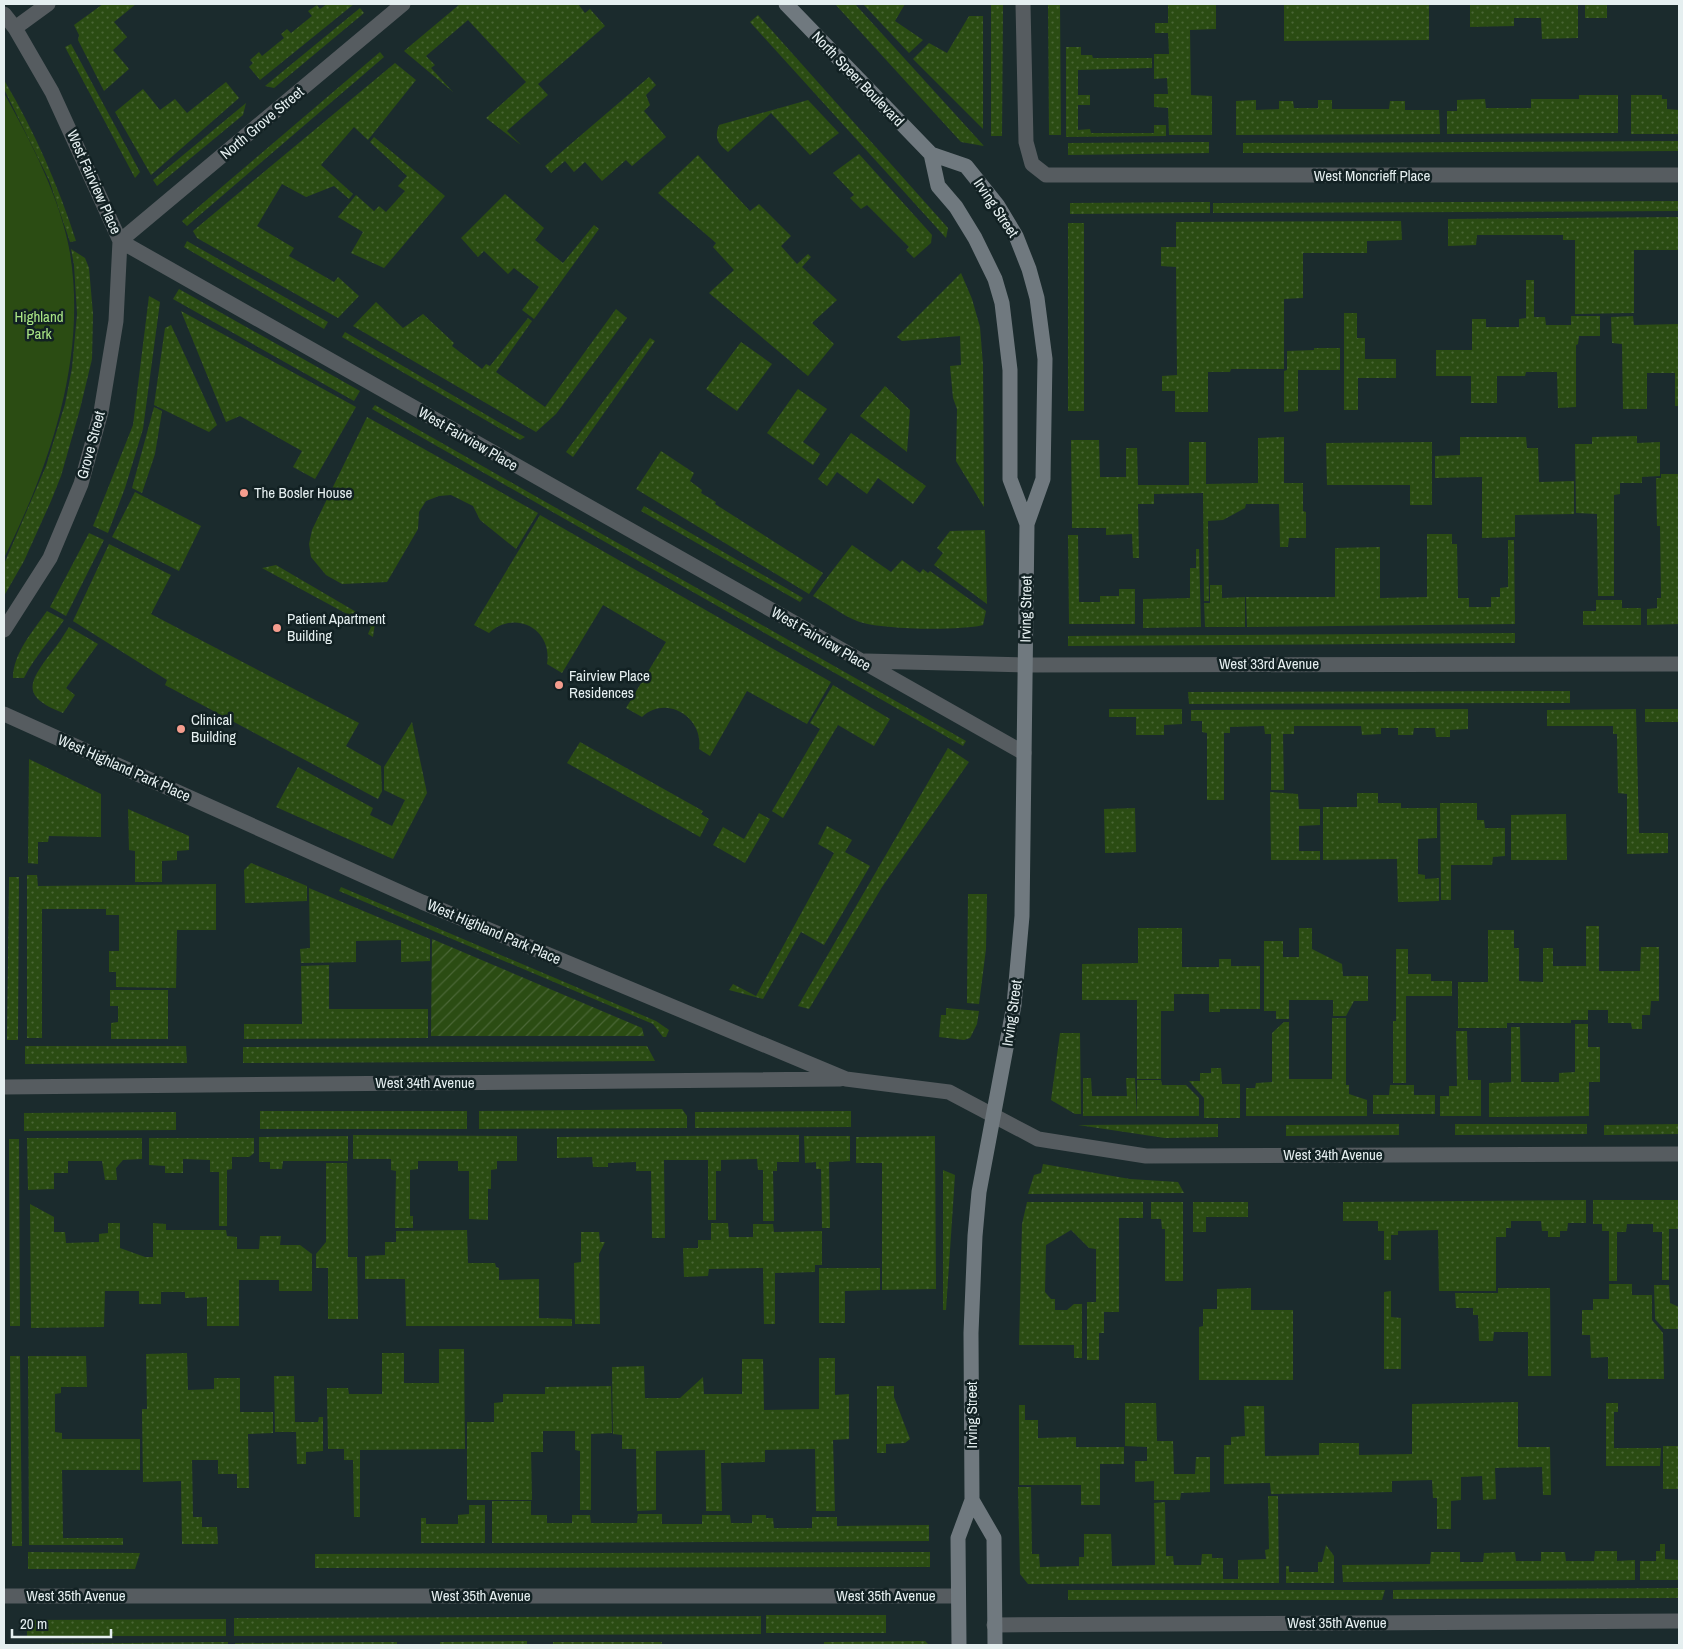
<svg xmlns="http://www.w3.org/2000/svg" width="1683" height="1649" font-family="'Archivo Narrow',sans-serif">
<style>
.grass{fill:url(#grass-dots)}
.park{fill:#2b4c13}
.garden{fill:url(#garden-furrows)}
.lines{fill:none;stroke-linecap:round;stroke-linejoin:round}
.street{stroke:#565c60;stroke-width:15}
.secondary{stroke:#70797f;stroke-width:15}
.poi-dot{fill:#f59d8e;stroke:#122123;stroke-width:2}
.labels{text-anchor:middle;stroke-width:5;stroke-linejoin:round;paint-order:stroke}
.street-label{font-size:15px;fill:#e5eff0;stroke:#122123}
.park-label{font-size:15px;fill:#a9e585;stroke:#122123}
.poi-label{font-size:15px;fill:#e5eff0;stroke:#122123;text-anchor:start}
</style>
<defs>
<pattern id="grass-dots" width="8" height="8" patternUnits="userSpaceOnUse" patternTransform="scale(1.25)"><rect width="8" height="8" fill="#2b4c13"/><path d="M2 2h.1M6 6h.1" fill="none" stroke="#4a6636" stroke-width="1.8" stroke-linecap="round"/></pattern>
<pattern id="garden-furrows" width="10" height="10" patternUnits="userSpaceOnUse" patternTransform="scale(1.25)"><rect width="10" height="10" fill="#2b4c13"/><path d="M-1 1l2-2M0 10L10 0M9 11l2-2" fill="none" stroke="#4a6636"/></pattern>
</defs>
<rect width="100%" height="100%" fill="#1b2b2d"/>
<!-- grass -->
<path class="grass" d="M 103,4 L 136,4 L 114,22 L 127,37 L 113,50 L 129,69 L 104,91 L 78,40 L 79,35 L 74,25 Z
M 327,4 L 354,4 L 260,80 L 249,67 L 253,63 L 250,60 L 259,52 L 262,56 L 284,38 L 281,34 L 287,29 L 291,33 L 312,16 L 308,11 L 317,5 L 320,9 Z
M 460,4 L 578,4 L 585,13 L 590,9 L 605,26 L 538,84 L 548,95 L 507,131 L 521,145 L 486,118 L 526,82 L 468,20 L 426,56 L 435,65 L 431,68 L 453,92 L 404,51 Z
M 835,4 L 855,4 L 984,146 L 961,142 Z
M 863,4 L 905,4 L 895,21 L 923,40 L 909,53 Z
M 991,4 L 1003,4 L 1002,136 L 991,136 Z
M 1048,4 L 1060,4 L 1061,135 L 1049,135 Z
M 1168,4 L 1216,4 L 1216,29 L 1190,30 L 1191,95 L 1212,96 L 1212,135 L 1169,135 L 1168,108 L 1154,107 L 1154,94 L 1168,94 L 1167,78 L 1154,79 L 1154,54 L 1169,54 L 1168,33 L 1155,33 L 1155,23 L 1168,23 Z
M 1284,4 L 1429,4 L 1429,40 L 1284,41 Z
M 1470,4 L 1578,4 L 1578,38 L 1542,39 L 1541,18 L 1514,18 L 1514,26 L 1470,27 Z
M 1585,4 L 1632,4 L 1632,5 L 1607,5 L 1607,18 L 1585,18 Z
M 360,8 L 364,13 L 274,88 L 265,86 Z
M 758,15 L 948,228 L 946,238 L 750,22 Z
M 969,16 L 983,16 L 983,129 L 913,59 L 929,43 L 947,53 Z
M 71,44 L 140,172 L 135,178 L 65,47 Z
M 1066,47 L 1081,47 L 1081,55 L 1092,55 L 1093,58 L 1152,58 L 1152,68 L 1078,70 L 1078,95 L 1090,95 L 1090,105 L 1078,105 L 1078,130 L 1090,129 L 1091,133 L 1154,133 L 1154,125 L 1166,125 L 1166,136 L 1066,137 Z
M 380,52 L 384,57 L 187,226 L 182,221 Z
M 395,63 L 416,80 L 368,140 L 354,127 L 321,165 L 353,194 L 349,199 L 334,186 L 306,197 L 282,184 L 257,226 L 294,248 L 289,256 L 334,282 L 338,277 L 359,296 L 338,318 L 197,238 L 193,231 Z
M 649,77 L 656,85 L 646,95 L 650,105 L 644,111 L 666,137 L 632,166 L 626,160 L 602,181 L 585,162 L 574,172 L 565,161 L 551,173 L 545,166 Z
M 4,80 C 34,130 58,185 76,241 L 70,242 L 49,180 L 4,89 Z
M 226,82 L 239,98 L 151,175 L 115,112 L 143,89 L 160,110 L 175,99 L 187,113 Z
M 1579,95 L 1618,95 L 1618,133 L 1447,134 L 1447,111 L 1457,111 L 1457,100 L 1485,99 L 1486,108 L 1531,108 L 1531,99 L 1579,99 Z
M 1631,95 L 1662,95 L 1662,99 L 1667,99 L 1667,109 L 1679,110 L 1679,134 L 1631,134 Z
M 808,100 L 839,133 L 810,155 L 771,113 L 728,152 C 718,144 714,138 719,125 Z
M 1256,100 L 1256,110 L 1279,109 L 1279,101 L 1293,101 L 1294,108 L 1318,108 L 1318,100 L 1332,100 L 1332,109 L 1389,109 L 1390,101 L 1405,101 L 1405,110 L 1439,110 L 1440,134 L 1236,135 L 1236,101 Z
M 246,103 L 243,115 L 157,186 L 153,180 Z
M 374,137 L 445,196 L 384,268 L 351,253 L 363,232 L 338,217 L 356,195 L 374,211 L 379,206 L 386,212 L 405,191 L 398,186 L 407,176 L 370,142 Z
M 1679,141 L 1679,151 L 1243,153 L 1243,143 Z
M 1209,142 L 1209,153 L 1068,155 L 1068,143 Z
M 859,154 L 932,235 L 931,243 L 914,258 L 906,250 L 909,247 L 867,205 L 861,209 L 850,198 L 854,195 L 833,173 Z
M 698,155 L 750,211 L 759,204 L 791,236 L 781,246 L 797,264 L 808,254 L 811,257 L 802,267 L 837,300 L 812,323 L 834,344 L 808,376 L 709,293 L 734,270 L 713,247 L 716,243 L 658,193 Z
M 505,194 L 544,228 L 535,240 L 563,263 L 594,225 L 599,229 L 534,319 L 522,310 L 539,287 L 514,268 L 508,274 L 484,251 L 478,257 L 461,238 Z
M 1679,201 L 1679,211 L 1213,213 L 1213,203 Z
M 1210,202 L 1210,213 L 1070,214 L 1070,203 Z
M 1679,217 L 1679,250 L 1634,250 L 1634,313 L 1575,314 L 1575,240 L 1563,240 L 1563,235 L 1477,235 L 1476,245 L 1448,246 L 1448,219 Z
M 1401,221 L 1402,240 L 1367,241 L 1367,253 L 1303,253 L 1303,298 L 1284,299 L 1284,369 L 1231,369 L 1230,372 L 1208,372 L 1208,412 L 1175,412 L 1175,391 L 1162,391 L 1162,376 L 1177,375 L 1176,267 L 1161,266 L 1161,247 L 1176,247 L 1176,222 Z
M 1068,223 L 1084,223 L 1084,411 L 1068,411 Z
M 187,241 L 328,322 L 324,329 L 184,247 Z
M 71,249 L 85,258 L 89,268 L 93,314 L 92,359 L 80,409 L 61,476 L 51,501 L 24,561 L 4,596 L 4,564 L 46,466 L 65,404 L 72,368 L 77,314 L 74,265 Z
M 961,273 L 972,299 L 980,327 L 983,365 L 984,507 L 956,461 L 957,409 L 953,398 L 950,366 L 961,365 L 960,336 L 902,341 L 897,337 Z
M 1526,280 L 1534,280 L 1534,317 L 1545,317 L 1546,325 L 1571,325 L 1571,316 L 1600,316 L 1600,336 L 1579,336 L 1578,344 L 1576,345 L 1576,407 L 1558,408 L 1557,372 L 1526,372 L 1525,376 L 1497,376 L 1497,403 L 1471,403 L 1471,376 L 1436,376 L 1436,350 L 1472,350 L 1472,319 L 1486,319 L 1486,327 L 1519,327 L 1519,319 L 1526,318 Z
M 179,289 L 360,391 L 354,401 L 173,299 Z
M 149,296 L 160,302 L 143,429 L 125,488 L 108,533 L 93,526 L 133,425 Z
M 376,302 L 403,328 L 423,314 L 454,343 L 452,346 L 482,369 L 486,364 L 490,366 L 528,318 L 532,321 L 496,372 L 545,407 L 616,309 L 627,318 L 556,414 L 536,432 L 353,326 Z
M 181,311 L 356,407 L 315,479 L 293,467 L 302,451 L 240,416 L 226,422 Z
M 1344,313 L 1357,313 L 1357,338 L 1365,338 L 1365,359 L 1396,359 L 1396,378 L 1358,378 L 1358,410 L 1344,410 Z
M 1633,316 L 1634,325 L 1679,324 L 1679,406 L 1675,406 L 1675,373 L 1647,373 L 1647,409 L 1623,409 L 1622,344 L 1612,343 L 1611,317 Z
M 171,325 L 217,425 L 209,432 L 154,405 L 165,328 Z
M 345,332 L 514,431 L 525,437 L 520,440 L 342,337 Z
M 650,338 L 655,341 L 573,457 L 566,452 Z
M 741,342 L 772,364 L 737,411 L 706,389 Z
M 1314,348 L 1340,348 L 1340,370 L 1298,370 L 1298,411 L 1284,412 L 1284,371 L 1287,370 L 1287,351 L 1314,350 Z
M 885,386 L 910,410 L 907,452 L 860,416 Z
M 798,389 L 827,409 L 803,442 L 820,454 L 813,465 L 767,433 Z
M 375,405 L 966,741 L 963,746 L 372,409 Z
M 154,407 L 162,411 L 155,454 L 142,493 L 132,488 Z
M 367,417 L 538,513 L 516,549 L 480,520 L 473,506 L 451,495 L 439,496 L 426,501 L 419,512 L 418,529 L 387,582 L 342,584 L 326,575 L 311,557 L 309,544 L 312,530 Z
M 851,433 L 926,486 L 913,504 L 878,478 L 867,494 L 837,472 L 827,486 L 818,479 Z
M 1637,436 L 1637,443 L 1660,442 L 1660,476 L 1642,477 L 1642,483 L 1620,483 L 1620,494 L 1614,495 L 1614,596 L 1598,596 L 1597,514 L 1576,513 L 1575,444 L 1592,444 L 1592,437 Z
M 1284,437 L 1284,483 L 1303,483 L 1303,511 L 1306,512 L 1306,538 L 1289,538 L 1288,547 L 1280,547 L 1279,504 L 1246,504 L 1245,508 L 1223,520 L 1208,521 L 1209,601 L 1204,601 L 1203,493 L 1154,494 L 1154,504 L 1138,504 L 1139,558 L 1133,558 L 1132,534 L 1106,535 L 1106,528 L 1072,528 L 1071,440 L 1099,440 L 1100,477 L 1126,477 L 1126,448 L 1137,448 L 1138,485 L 1189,485 L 1189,442 L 1206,442 L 1206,484 L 1258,483 L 1258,438 Z
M 1460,437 L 1526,437 L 1527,448 L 1538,448 L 1539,482 L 1574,481 L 1574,514 L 1515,515 L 1515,537 L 1482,538 L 1482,477 L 1435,478 L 1435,456 L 1460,455 Z
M 1432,442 L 1432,505 L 1410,505 L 1410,485 L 1327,485 L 1326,443 Z
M 661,451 L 694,473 L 690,481 L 702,490 L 701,493 L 716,502 L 715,504 L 823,573 L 809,594 L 636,489 Z
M 1661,474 L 1679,474 L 1679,624 L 1647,625 L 1647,609 L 1657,608 L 1657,598 L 1661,598 L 1660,526 L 1657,526 L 1656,478 L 1661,478 Z
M 135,492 L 201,526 L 179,571 L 112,537 Z
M 644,506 L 803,598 L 800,602 L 641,511 Z
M 540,515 L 831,682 L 807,724 L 747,691 L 710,756 L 699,749 C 704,717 666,694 642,717 L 626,708 L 666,642 L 603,605 L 562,673 L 547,664 C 553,629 515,609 489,633 L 474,625 Z
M 985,530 L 987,604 L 934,565 L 943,553 L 937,548 L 950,531 Z
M 89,533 L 104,540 L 66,616 L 50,607 Z
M 1427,534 L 1452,534 L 1452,544 L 1457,544 L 1458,598 L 1469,598 L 1469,607 L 1491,607 L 1491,597 L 1500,597 L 1500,588 L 1508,587 L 1508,540 L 1514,540 L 1515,624 L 1247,627 L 1246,597 L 1335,597 L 1335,548 L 1380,547 L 1380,598 L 1427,597 Z
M 1068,535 L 1078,535 L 1079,602 L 1100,602 L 1100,596 L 1119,596 L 1119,589 L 1135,589 L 1135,624 L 1069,624 Z
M 109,544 L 171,575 L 151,614 L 359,723 L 346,746 L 381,766 L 382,791 L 378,799 L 165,685 L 167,680 L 73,621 Z
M 852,545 L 891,572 L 902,560 L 920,573 L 923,569 L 928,573 L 930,571 L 986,611 L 983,625 C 959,631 880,630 857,621 C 842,615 828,604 813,596 Z
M 1196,549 L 1199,549 L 1201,627 L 1143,628 L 1143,599 L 1190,598 L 1190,568 L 1196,568 Z
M 276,565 L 375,623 L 373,637 L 368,634 L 371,627 L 262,568 Z
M 1210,585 L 1222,585 L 1222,598 L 1245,597 L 1245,627 L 1205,627 L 1204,603 L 1210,603 Z
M 1596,600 L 1622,600 L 1622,608 L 1641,608 L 1641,625 L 1583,625 L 1583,611 L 1596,611 Z
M 47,611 L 64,620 C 51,640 34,657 24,678 L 13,678 C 13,653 34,630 47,611 Z
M 69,627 L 98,644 L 66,688 L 75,695 L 63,713 C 22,697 27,684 51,653 C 58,645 63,636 69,627 Z
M 1515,633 L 1515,643 L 1068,646 L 1068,636 Z
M 833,685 L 890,719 L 874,746 L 838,725 L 783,818 L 772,811 L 820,729 L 810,723 Z
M 1570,691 L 1570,703 L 1189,704 L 1188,692 Z
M 1109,709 L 1182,709 L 1182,724 L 1164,725 L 1164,735 L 1136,735 L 1136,717 L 1109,717 Z
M 1468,709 L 1468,729 L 1450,730 L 1450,737 L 1436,737 L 1435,728 L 1414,728 L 1413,735 L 1398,735 L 1398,728 L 1381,728 L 1381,734 L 1362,735 L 1361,726 L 1294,726 L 1294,734 L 1283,734 L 1284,790 L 1271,790 L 1271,734 L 1265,734 L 1264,726 L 1230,727 L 1230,733 L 1224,733 L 1224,800 L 1207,800 L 1207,733 L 1202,732 L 1202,721 L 1191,721 L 1191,710 Z
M 1636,709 L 1639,833 L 1668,833 L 1668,853 L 1627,854 L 1627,794 L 1618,793 L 1617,734 L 1613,734 L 1613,726 L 1547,726 L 1547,710 Z
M 1645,709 L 1679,709 L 1679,722 L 1645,722 Z
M 412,722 L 427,793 L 393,859 L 276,807 L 298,767 L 373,808 L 370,815 L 392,826 L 405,800 L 384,790 L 384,767 Z
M 580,742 L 703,811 L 701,814 L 709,819 L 700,837 L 567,763 Z
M 948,748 L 969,762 L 882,887 L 809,1009 L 798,1006 Z
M 29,759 L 101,794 L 101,837 L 49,836 L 48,842 L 38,842 L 38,864 L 28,863 Z
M 1270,792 L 1298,794 L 1299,809 L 1320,809 L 1320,825 L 1299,826 L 1299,851 L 1320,851 L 1320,860 L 1271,860 Z
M 1357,793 L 1378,793 L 1378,803 L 1401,803 L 1401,808 L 1437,808 L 1437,838 L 1418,839 L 1418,874 L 1425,875 L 1425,879 L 1439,878 L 1439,901 L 1398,902 L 1397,859 L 1323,860 L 1323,807 L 1357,807 Z
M 1440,803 L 1477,803 L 1477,820 L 1484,820 L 1485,828 L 1505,828 L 1505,856 L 1493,857 L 1492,865 L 1451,865 L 1451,900 L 1441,900 Z
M 1135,808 L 1136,852 L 1105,853 L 1104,809 Z
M 128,809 L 189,836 L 189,850 L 177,851 L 177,860 L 162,861 L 162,882 L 135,882 L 135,851 L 129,850 Z
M 759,813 L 770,819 L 745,863 L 713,845 L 723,827 L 744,839 Z
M 1566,814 L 1567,860 L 1511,860 L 1511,815 Z
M 827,826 L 852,840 L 845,852 L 870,866 L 824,945 L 801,932 L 763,999 L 729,990 L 733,984 L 756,996 L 834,853 L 818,844 Z
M 251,863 L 307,886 L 307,901 L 245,903 L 244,870 Z
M 27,875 L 37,875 L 38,886 L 216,884 L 216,930 L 177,930 L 176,988 L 116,987 L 116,972 L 109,972 L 109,951 L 119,951 L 119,915 L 106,915 L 106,909 L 42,909 L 42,1038 L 27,1038 Z
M 9,877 L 19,877 L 18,1040 L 7,1040 Z
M 341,887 L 656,1021 L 669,1030 L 666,1037 L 663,1037 L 653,1024 L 339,891 Z
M 309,888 L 430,939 L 430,961 L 401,962 L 401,940 L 356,941 L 356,962 L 301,963 L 300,949 L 310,948 Z
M 968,894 L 987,894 L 986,949 L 979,1004 L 967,1003 Z
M 1586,926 L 1599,926 L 1599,971 L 1640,971 L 1641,947 L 1659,947 L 1659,1001 L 1651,1001 L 1650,1015 L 1642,1015 L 1642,1029 L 1632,1029 L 1631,1023 L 1608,1023 L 1608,1010 L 1588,1010 L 1588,1020 L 1571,1020 L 1571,1023 L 1507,1023 L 1507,1028 L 1458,1028 L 1458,982 L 1488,982 L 1488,930 L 1514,930 L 1514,948 L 1519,948 L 1519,981 L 1543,982 L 1543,948 L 1553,948 L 1553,966 L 1586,966 Z
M 1138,928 L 1182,928 L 1182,967 L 1219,967 L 1219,959 L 1231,959 L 1231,966 L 1260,966 L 1260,1009 L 1220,1009 L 1220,1012 L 1209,1012 L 1209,994 L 1174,994 L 1174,1011 L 1161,1011 L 1161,1079 L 1137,1079 L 1137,1000 L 1082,1000 L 1082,964 L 1138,963 Z
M 1299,928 L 1312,928 L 1312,949 L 1342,964 L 1343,976 L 1368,976 L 1368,1001 L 1354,1001 L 1346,1016 L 1333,1016 L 1333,1000 L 1289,1000 L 1289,1019 L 1276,1019 L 1276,1011 L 1264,1011 L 1264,941 L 1283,941 L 1283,957 L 1299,957 Z
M 1396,949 L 1408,949 L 1408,974 L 1431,974 L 1431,981 L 1452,981 L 1452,996 L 1406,996 L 1406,1083 L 1393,1083 L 1393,1021 L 1396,1021 Z
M 329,965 L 329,1009 L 428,1009 L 428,1038 L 244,1039 L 244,1024 L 302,1024 L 301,966 Z
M 110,990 L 168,990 L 168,1039 L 111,1039 L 111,1023 L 118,1022 L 118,1006 L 110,1006 Z
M 946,1008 L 979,1011 L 977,1024 L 970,1038 L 964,1040 L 939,1037 L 941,1015 L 946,1015 Z
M 1332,1018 L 1346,1018 L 1346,1085 L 1349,1085 L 1349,1094 L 1367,1100 L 1367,1116 L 1246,1116 L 1246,1088 L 1255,1088 L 1256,1083 L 1272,1082 L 1272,1033 L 1284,1022 L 1289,1022 L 1289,1079 L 1332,1079 Z
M 1575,1024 L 1588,1024 L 1588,1047 L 1600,1047 L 1600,1082 L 1589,1082 L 1589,1116 L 1489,1117 L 1489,1083 L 1511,1082 L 1511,1027 L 1520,1027 L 1521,1082 L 1559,1082 L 1559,1073 L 1575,1072 Z
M 1456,1031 L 1467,1031 L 1468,1080 L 1481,1080 L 1481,1116 L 1440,1116 L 1440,1096 L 1449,1096 L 1449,1086 L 1457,1086 Z
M 1060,1033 L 1080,1033 L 1081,1114 L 1075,1114 L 1051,1100 Z
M 25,1046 L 186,1046 L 187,1063 L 25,1064 Z
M 647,1046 L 655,1061 L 243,1063 L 243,1047 Z
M 1211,1068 L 1221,1068 L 1222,1084 L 1240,1084 L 1240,1118 L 1204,1118 L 1204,1098 L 1189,1081 L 1200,1081 L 1200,1073 L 1211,1073 Z
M 1083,1078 L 1091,1078 L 1092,1096 L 1127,1096 L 1126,1078 L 1135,1078 L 1137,1116 L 1083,1116 Z
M 1137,1080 L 1161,1080 L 1162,1085 L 1186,1085 L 1199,1098 L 1199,1116 L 1137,1116 Z
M 1390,1085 L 1414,1085 L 1414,1095 L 1435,1095 L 1435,1114 L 1373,1114 L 1373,1095 L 1389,1095 Z
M 682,1109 L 687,1116 L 687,1128 L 479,1129 L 479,1111 Z
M 260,1111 L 467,1111 L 467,1129 L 260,1129 Z
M 851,1111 L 851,1127 L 695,1128 L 695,1112 Z
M 176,1112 L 176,1130 L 24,1131 L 24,1113 Z
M 1218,1124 L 1218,1137 L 1165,1138 L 1078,1125 Z
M 1399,1124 L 1399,1135 L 1286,1136 L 1286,1125 Z
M 1455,1124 L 1587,1124 L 1587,1134 L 1455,1135 Z
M 1679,1124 L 1679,1134 L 1604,1135 L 1604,1125 Z
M 353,1135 L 517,1136 L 517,1161 L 497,1161 L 497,1169 L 491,1170 L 491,1189 L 488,1189 L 488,1220 L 469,1219 L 469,1171 L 458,1171 L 458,1161 L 418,1161 L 418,1169 L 410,1170 L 410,1216 L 413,1216 L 413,1228 L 395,1228 L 396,1171 L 391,1170 L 391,1159 L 353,1159 Z
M 799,1135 L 799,1162 L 777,1162 L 777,1171 L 773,1171 L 774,1221 L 763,1221 L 763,1170 L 758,1170 L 757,1159 L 721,1160 L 721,1171 L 716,1171 L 716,1220 L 708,1220 L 708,1160 L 664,1160 L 665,1238 L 652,1238 L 651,1171 L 636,1171 L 636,1162 L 608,1163 L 608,1167 L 593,1167 L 592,1157 L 557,1158 L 557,1137 Z
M 348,1136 L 348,1161 L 283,1161 L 282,1169 L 270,1169 L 270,1162 L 259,1162 L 259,1137 Z
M 804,1136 L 850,1136 L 850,1161 L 829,1162 L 830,1228 L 822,1228 L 821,1169 L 816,1169 L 816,1162 L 805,1163 Z
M 935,1136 L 936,1289 L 882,1290 L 882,1163 L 856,1163 L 856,1137 Z
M 27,1138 L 142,1138 L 142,1159 L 123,1160 L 116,1168 L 117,1180 L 105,1180 L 102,1161 L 68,1161 L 68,1173 L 54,1173 L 54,1189 L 28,1190 Z
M 149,1138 L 254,1138 L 254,1153 L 249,1157 L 232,1157 L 232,1169 L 227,1170 L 227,1226 L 219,1226 L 219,1172 L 210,1172 L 210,1160 L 183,1159 L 183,1173 L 165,1173 L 165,1166 L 149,1165 Z
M 9,1139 L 19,1139 L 20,1326 L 10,1326 Z
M 326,1163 L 347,1163 L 348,1257 L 357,1257 L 358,1319 L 328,1319 L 328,1268 L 316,1268 L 316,1254 L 326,1242 Z
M 1043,1164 L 1130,1179 L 1178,1182 L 1184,1193 L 1028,1194 L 1034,1175 L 1041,1173 Z
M 943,1170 L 955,1175 L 946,1310 L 943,1310 Z
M 1586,1200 L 1586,1223 L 1568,1223 L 1567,1231 L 1560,1231 L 1560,1237 L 1548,1237 L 1548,1231 L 1542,1231 L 1541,1221 L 1511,1221 L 1511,1228 L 1506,1228 L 1506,1237 L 1496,1237 L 1496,1291 L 1439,1291 L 1438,1230 L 1398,1231 L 1398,1235 L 1391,1235 L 1391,1260 L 1384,1260 L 1384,1231 L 1378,1231 L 1378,1221 L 1343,1221 L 1343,1202 Z
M 1593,1200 L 1679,1200 L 1679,1229 L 1669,1229 L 1669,1280 L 1662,1280 L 1662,1232 L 1653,1232 L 1653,1224 L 1627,1224 L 1626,1232 L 1617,1232 L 1617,1281 L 1609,1281 L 1609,1231 L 1602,1231 L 1602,1224 L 1593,1224 Z
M 1027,1202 L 1143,1202 L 1143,1218 L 1119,1218 L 1119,1312 L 1104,1312 L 1104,1333 L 1099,1333 L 1099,1360 L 1087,1360 L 1087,1302 L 1096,1302 L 1096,1249 L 1089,1248 L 1071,1230 L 1046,1245 L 1045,1292 L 1051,1299 L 1055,1299 L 1055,1310 L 1067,1310 L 1074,1304 L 1082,1304 L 1082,1358 L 1074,1358 L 1074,1345 L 1019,1345 L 1022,1224 Z
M 1151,1202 L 1183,1202 L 1183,1281 L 1165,1281 L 1165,1229 L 1162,1229 L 1161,1219 L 1151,1219 Z
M 1193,1202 L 1248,1202 L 1248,1217 L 1206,1217 L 1206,1232 L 1193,1232 Z
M 30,1204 L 54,1217 L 54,1232 L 65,1232 L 66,1243 L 99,1242 L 99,1234 L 108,1233 L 108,1223 L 120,1223 L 120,1248 L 145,1257 L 153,1257 L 153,1223 L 166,1224 L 166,1230 L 226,1230 L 227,1236 L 237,1237 L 237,1249 L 259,1249 L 260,1236 L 281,1236 L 280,1245 L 300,1245 L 312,1254 L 312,1291 L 279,1291 L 279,1280 L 239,1280 L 239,1326 L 207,1326 L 207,1297 L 185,1298 L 185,1292 L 161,1292 L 161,1304 L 139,1304 L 139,1291 L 105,1291 L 104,1327 L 31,1328 Z
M 711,1223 L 728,1223 L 729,1237 L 753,1237 L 753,1224 L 773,1224 L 774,1232 L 822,1231 L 822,1265 L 815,1265 L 815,1272 L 775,1273 L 775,1324 L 764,1324 L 763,1268 L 709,1269 L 708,1276 L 684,1277 L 683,1248 L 698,1248 L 698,1240 L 711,1240 Z
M 467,1230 L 468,1263 L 495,1263 L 496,1267 L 499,1268 L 499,1280 L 539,1279 L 539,1318 L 572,1319 L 572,1326 L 406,1326 L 405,1279 L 365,1279 L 365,1256 L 385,1255 L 385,1242 L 396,1242 L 396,1231 Z
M 581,1232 L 599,1232 L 600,1242 L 605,1242 L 599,1254 L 600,1324 L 575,1324 L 574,1263 L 581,1262 Z
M 819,1268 L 880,1268 L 880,1290 L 845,1291 L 845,1323 L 819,1323 Z
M 1609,1284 L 1632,1284 L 1632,1295 L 1652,1295 L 1652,1320 L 1663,1333 L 1664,1379 L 1608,1379 L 1608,1357 L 1591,1358 L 1590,1335 L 1582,1335 L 1582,1310 L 1593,1310 L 1593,1299 L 1609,1299 Z
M 1654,1285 L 1669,1285 L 1670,1303 L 1679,1307 L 1679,1329 L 1664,1329 L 1655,1319 Z
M 1251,1288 L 1251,1310 L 1293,1310 L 1293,1380 L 1199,1380 L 1199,1327 L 1203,1326 L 1203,1309 L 1217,1309 L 1217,1289 Z
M 1498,1288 L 1550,1288 L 1551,1376 L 1528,1376 L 1528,1332 L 1494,1332 L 1493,1341 L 1479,1341 L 1478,1315 L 1473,1315 L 1473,1308 L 1456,1308 L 1455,1293 L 1498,1293 Z
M 1391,1291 L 1391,1317 L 1401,1318 L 1401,1369 L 1384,1369 L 1384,1292 Z
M 439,1349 L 464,1349 L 465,1449 L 360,1450 L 360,1517 L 354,1517 L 353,1460 L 344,1460 L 344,1449 L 328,1449 L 327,1388 L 348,1388 L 349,1394 L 382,1394 L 382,1353 L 404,1353 L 404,1383 L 439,1383 Z
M 187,1353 L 188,1390 L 214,1389 L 214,1378 L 240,1378 L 240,1412 L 273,1412 L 273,1433 L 248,1434 L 249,1488 L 237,1488 L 237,1474 L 218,1474 L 218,1460 L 192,1460 L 193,1517 L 202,1517 L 202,1527 L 217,1527 L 218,1544 L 182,1544 L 181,1481 L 143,1482 L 142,1409 L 147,1409 L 146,1354 Z
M 10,1356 L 20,1356 L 22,1546 L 12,1546 Z
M 28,1356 L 86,1356 L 87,1387 L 61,1387 L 61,1393 L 55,1394 L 55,1432 L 62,1433 L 62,1439 L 140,1439 L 140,1470 L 62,1470 L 63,1538 L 123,1538 L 123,1545 L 29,1545 Z
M 819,1358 L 835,1358 L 835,1395 L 849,1394 L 849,1439 L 833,1440 L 835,1511 L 816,1511 L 815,1449 L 765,1450 L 765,1462 L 721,1463 L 722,1511 L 706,1511 L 705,1450 L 656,1451 L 656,1510 L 637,1511 L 636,1449 L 622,1449 L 622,1435 L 613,1434 L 612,1367 L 644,1366 L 645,1398 L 680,1398 L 703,1377 L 704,1394 L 742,1394 L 742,1359 L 763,1359 L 764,1410 L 819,1409 Z
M 274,1376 L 294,1376 L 295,1422 L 318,1422 L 319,1417 L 323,1417 L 323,1451 L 306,1452 L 306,1464 L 297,1464 L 296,1432 L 275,1432 Z
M 611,1386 L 612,1433 L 591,1434 L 591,1510 L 580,1510 L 580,1451 L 575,1450 L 575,1431 L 543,1431 L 543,1452 L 531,1452 L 532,1500 L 467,1500 L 467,1422 L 494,1422 L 494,1403 L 503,1402 L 503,1394 L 545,1394 L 545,1387 Z
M 877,1386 L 894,1386 L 894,1397 L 910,1439 L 905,1443 L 886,1444 L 886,1453 L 877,1453 Z
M 1518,1402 L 1518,1447 L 1550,1447 L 1551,1495 L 1543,1495 L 1542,1467 L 1495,1468 L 1496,1499 L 1483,1500 L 1482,1476 L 1461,1477 L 1461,1500 L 1451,1501 L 1451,1529 L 1437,1529 L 1437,1498 L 1433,1498 L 1432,1480 L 1392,1481 L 1392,1492 L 1271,1494 L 1270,1483 L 1224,1484 L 1224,1445 L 1231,1445 L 1231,1437 L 1245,1436 L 1244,1406 L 1264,1406 L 1265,1456 L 1319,1455 L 1319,1443 L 1359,1443 L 1359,1455 L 1412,1454 L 1412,1404 Z
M 1125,1403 L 1156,1403 L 1157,1441 L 1173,1441 L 1174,1474 L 1195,1474 L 1196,1457 L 1210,1457 L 1210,1492 L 1181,1493 L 1180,1500 L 1154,1500 L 1154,1481 L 1135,1482 L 1135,1461 L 1147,1461 L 1147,1447 L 1125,1446 Z
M 1606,1403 L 1618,1403 L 1618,1412 L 1614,1412 L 1614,1448 L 1661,1448 L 1660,1466 L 1606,1466 Z
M 1019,1405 L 1025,1405 L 1025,1420 L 1038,1420 L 1038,1438 L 1076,1437 L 1076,1447 L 1124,1447 L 1124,1464 L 1100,1464 L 1100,1505 L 1081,1505 L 1081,1485 L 1019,1485 Z
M 1679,1446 L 1679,1489 L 1663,1489 L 1663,1446 Z
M 1018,1487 L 1031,1487 L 1032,1554 L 1039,1554 L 1040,1567 L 1079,1566 L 1079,1557 L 1084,1557 L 1084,1534 L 1111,1534 L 1112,1566 L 1155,1565 L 1154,1503 L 1165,1502 L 1166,1556 L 1173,1556 L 1174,1565 L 1201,1565 L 1202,1554 L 1212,1554 L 1212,1558 L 1223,1558 L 1223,1579 L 1238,1579 L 1238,1560 L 1266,1559 L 1265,1550 L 1269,1549 L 1268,1496 L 1278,1496 L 1279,1583 L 1028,1584 L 1020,1574 Z
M 492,1501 L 531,1501 L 531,1515 L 547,1515 L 547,1523 L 572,1523 L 572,1515 L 590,1515 L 591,1523 L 637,1523 L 638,1514 L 662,1514 L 662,1524 L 702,1524 L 702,1515 L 730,1515 L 731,1523 L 752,1523 L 752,1515 L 766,1515 L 766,1518 L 773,1518 L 774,1528 L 812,1528 L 812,1517 L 837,1517 L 837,1526 L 929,1525 L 929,1541 L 492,1543 Z
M 469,1505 L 485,1505 L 485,1543 L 421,1543 L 421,1518 L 426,1518 L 426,1524 L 458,1524 L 458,1515 L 469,1514 Z
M 1660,1544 L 1665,1544 L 1665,1559 L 1679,1560 L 1679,1580 L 1640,1580 L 1640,1561 L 1656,1561 L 1656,1551 L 1660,1551 Z
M 1326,1545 L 1334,1556 L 1334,1583 L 1286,1583 L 1286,1566 L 1289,1566 L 1289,1572 L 1318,1572 L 1318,1562 L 1322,1562 Z
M 1595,1551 L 1617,1551 L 1617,1561 L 1635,1560 L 1635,1580 L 1343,1582 L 1342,1565 L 1430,1564 L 1431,1552 L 1460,1552 L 1460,1562 L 1483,1562 L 1484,1553 L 1515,1552 L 1516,1561 L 1541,1561 L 1541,1552 L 1565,1552 L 1566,1561 L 1594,1561 Z
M 28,1552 L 140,1553 L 135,1569 L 28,1569 Z
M 930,1552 L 930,1567 L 315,1568 L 315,1554 Z
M 1679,1588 L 1679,1598 L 1393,1599 L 1393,1590 Z
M 1068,1590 L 1385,1590 L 1382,1600 L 1068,1600 Z
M 766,1615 L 886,1615 L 886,1633 L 766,1633 Z
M 761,1616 L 761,1634 L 234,1636 L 234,1618 Z
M 226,1619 L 226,1636 L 27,1636 L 27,1620 Z
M 527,1641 L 527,1645 L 440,1645 L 440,1642 Z
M 925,1641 L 929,1645 L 824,1645 L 824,1642 Z
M 228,1642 L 228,1645 L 29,1644 Z
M 397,1642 L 397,1645 L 235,1645 L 235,1643 Z
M 553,1642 L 662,1642 L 662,1645 L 553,1645 Z"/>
<!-- park -->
<path class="park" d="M 4,93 C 31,142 60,197 70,253 C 87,358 50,465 4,558 Z"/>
<!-- garden -->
<path class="garden" d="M 432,939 L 642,1028 L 644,1036 L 431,1036 Z"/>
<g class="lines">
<!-- street -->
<path class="street" d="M 1023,4 L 1026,142 L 1032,164 L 1046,175 L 1679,175
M 4,14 L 15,28 L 52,92 L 120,241 L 1024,753
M 15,28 L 48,4
M 120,241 L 403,4
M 4,630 L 50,558 L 81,484 L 101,412 L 116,321 L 120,241
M 865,661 L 1025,665 L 1679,664
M 4,714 L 422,902 L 846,1079 L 949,1092 L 1038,1139 L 1146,1156 L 1679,1154
M 4,1087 L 840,1079
M 4,1596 L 958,1596
M 994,1625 L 1679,1621"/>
<!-- secondary -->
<path class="secondary" d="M 786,4 L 931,154 L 966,166 L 998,206 L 1016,236 L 1029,269 L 1037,298 L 1045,359 L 1043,479 L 1027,524
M 931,154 L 938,186 L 956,207 L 975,238 L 995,279 L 1002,303 L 1010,370 L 1010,479 L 1027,524 L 1022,916 L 1014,1005 L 979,1192 L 975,1236 L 971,1333 L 972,1500 L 958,1538 L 959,1645
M 972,1500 L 994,1538 L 995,1645"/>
</g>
<!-- markers -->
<g class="poi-dot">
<circle cx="244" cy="493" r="5"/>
<circle cx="277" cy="628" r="5"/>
<circle cx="559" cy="685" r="5"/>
<circle cx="181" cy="729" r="5"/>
</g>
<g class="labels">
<!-- street labels -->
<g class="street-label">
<text transform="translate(858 79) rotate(46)" y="5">North Speer Boulevard</text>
<text transform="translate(262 123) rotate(-40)" y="5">North Grove Street</text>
<text x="1372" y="181">West Moncrieff Place</text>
<text transform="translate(94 182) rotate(66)" y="5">West Fairview Place</text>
<text transform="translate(996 208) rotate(56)" y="5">Irving Street</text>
<text transform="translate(468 439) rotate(30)" y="5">West Fairview Place</text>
<text transform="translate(91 445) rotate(-75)" y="5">Grove Street</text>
<text transform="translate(1026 609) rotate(-89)" y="5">Irving Street</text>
<text transform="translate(821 639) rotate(30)" y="5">West Fairview Place</text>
<text x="1269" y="669">West 33rd Avenue</text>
<text transform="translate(124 768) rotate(24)" y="5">West Highland Park Place</text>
<text transform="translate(494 932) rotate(23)" y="5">West Highland Park Place</text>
<text transform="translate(1012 1013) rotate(-82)" y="5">Irving Street</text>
<text x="425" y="1088">West 34th Avenue</text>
<text x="1333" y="1160">West 34th Avenue</text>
<text transform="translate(972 1415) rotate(-90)" y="5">Irving Street</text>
<text x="76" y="1601">West 35th Avenue</text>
<text x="481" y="1601">West 35th Avenue</text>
<text x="886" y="1601">West 35th Avenue</text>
<text x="1337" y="1628">West 35th Avenue</text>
</g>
<!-- park labels -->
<g class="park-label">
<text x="39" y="322">Highland<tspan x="39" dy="17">Park</tspan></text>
</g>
<!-- poi labels -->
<g class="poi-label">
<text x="254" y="498">The Bosler House</text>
<text x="287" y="624">Patient Apartment<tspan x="287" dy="17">Building</tspan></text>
<text x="569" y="681">Fairview Place<tspan x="569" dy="17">Residences</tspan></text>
<text x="191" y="725">Clinical<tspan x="191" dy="17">Building</tspan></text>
</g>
</g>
<!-- border -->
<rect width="1683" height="1649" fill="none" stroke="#e5eff0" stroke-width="10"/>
<!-- scale -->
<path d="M12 1629v8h99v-8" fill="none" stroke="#e5eff0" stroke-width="2.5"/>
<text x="20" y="1629" font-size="15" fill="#e5eff0" stroke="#122123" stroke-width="4" paint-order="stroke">20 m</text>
</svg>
